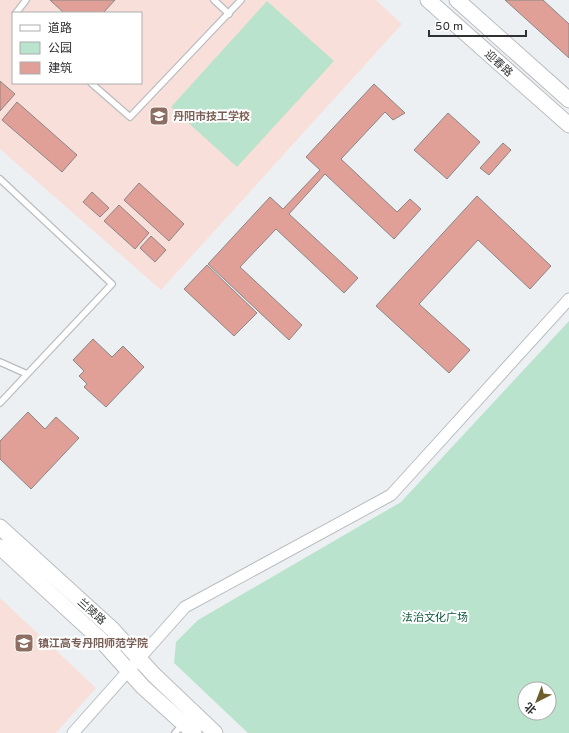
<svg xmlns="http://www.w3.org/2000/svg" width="569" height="733" font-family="Overpass,'Noto Sans SC',sans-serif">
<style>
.education{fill:#f9dfda;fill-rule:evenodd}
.green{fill:#b9e3cc;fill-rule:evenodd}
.building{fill:#e0a098;stroke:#8a8685}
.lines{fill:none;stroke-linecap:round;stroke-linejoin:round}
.lane-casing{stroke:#babdc0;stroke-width:8}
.street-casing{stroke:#babdc0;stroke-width:13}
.secondary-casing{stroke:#babdc0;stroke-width:17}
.lane{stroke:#fff;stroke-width:5.5}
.street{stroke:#fff;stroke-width:11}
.secondary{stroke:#fff;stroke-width:15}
.labels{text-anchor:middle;stroke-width:4;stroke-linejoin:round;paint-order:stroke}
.street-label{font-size:11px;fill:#2f3132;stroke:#fff}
.education-label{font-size:11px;font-weight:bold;fill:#785e54;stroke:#fff;text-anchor:start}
.park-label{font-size:11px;fill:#075639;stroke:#fff}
</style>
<rect width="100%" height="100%" fill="#edf0f3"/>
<!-- education -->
<path class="education" d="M 0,0 L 376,0 L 402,24 L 161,290 L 0,149 ZM 13,13 L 141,13 L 141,83 L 13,83 Z
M 0,598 L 96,688 L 56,733 L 0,733 Z"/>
<!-- green -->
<path class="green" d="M 267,1 L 334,61 L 237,167 L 171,107 Z
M 569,321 L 569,733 L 248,733 L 174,663 L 176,642 L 198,620 L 401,502 ZM 525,689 L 549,689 L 549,713 L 525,713 Z"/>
<!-- building -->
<path class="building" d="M 50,0 L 115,0 L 103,13 L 64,13 Z
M 505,0 L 543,0 L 569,24 L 569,58 Z
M 0,81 L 15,94 L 0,111 Z
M 374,84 L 405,113 L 393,120 L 385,112 L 341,159 L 397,212 L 410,199 L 421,209 L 394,239 L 325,174 L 289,214 L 358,278 L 344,293 L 276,229 L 240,267 L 302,325 L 289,340 L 208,264 L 270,197 L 283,209 L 320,170 L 306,157 Z
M 17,102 L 77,155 L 62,172 L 2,120 Z
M 448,113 L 480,142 L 447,179 L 414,150 Z
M 503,143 L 511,150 L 489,175 L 480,168 Z
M 139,183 L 184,224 L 169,241 L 124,200 Z
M 92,192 L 109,208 L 100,217 L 83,202 Z
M 477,196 L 551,266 L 530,289 L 478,240 L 419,304 L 470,350 L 449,373 L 376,306 Z
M 119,205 L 149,233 L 135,249 L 104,221 Z
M 151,236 L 166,250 L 155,262 L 140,248 Z
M 207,265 L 257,313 L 234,336 L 184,289 Z
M 93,339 L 112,357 L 123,346 L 144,367 L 106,407 L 84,387 L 87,384 L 79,376 L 84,371 L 73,360 Z
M 28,412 L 45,429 L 56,417 L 79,438 L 31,489 L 0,459 L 0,441 Z"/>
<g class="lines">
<!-- lane casing -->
<g class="lane-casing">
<path id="lane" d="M 214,0 L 229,14
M 16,13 L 26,0
M 91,83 L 130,117 L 241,0
M 0,179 L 112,284 L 0,403
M 0,362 L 27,374
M 175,733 L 183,724"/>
</g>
<!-- street casing -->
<g class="street-casing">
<path id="street" d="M 73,733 L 185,607 L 391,495 L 569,299"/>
</g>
<!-- secondary casing -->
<g class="secondary-casing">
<path id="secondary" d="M 428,0 L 569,125
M 457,0 L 569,100
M 0,527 L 112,629 L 154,675 L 215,733
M 0,547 L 100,639 L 143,687 L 194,733"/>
</g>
<!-- lane -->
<use href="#lane" class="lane"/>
<!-- street -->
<use href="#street" class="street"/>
<!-- secondary -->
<use href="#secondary" class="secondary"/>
</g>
<!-- icons -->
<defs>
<g id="school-square" transform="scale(1)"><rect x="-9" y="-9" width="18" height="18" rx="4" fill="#8d6e63" stroke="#fff"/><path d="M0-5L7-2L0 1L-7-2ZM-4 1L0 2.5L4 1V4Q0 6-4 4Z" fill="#fff"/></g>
</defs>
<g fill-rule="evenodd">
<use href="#school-square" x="159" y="116"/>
<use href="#school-square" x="24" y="643"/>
</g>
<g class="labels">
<!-- street labels -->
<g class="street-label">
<text transform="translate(499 63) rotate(42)" y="4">迎春路</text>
<text transform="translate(92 611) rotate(42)" y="4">兰陵路</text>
</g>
<!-- education labels -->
<g class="education-label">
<text x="173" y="120">丹阳市技工学校</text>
<text x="38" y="647">镇江高专丹阳师范学院</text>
</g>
<!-- park labels -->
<g class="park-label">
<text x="435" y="621">法治文化广场</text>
</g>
</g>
<!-- legend -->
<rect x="12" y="12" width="130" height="72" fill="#ffffff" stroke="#acadad"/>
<rect x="20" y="25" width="20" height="6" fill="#ffffff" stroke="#acadad"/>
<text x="48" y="32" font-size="12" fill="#2f3132">道路</text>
<rect x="20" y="42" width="20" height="12" fill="#b9e3cc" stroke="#acadad"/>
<text x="48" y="52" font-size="12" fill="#2f3132">公园</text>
<rect x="20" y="62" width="20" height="12" fill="#e0a098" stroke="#acadad"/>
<text x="48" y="72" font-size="12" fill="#2f3132">建筑</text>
<!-- north arrow -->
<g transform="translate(537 701) rotate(222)"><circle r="19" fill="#ffffff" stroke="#acadad"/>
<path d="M0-3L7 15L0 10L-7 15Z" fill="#6d5e2c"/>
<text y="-6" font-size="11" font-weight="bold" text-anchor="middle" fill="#2f3132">北</text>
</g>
<!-- scale -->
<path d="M429 30v6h97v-6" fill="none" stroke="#2f3132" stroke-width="2"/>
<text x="435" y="30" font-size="12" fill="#2f3132" stroke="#ffffff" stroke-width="3" paint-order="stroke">50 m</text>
</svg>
